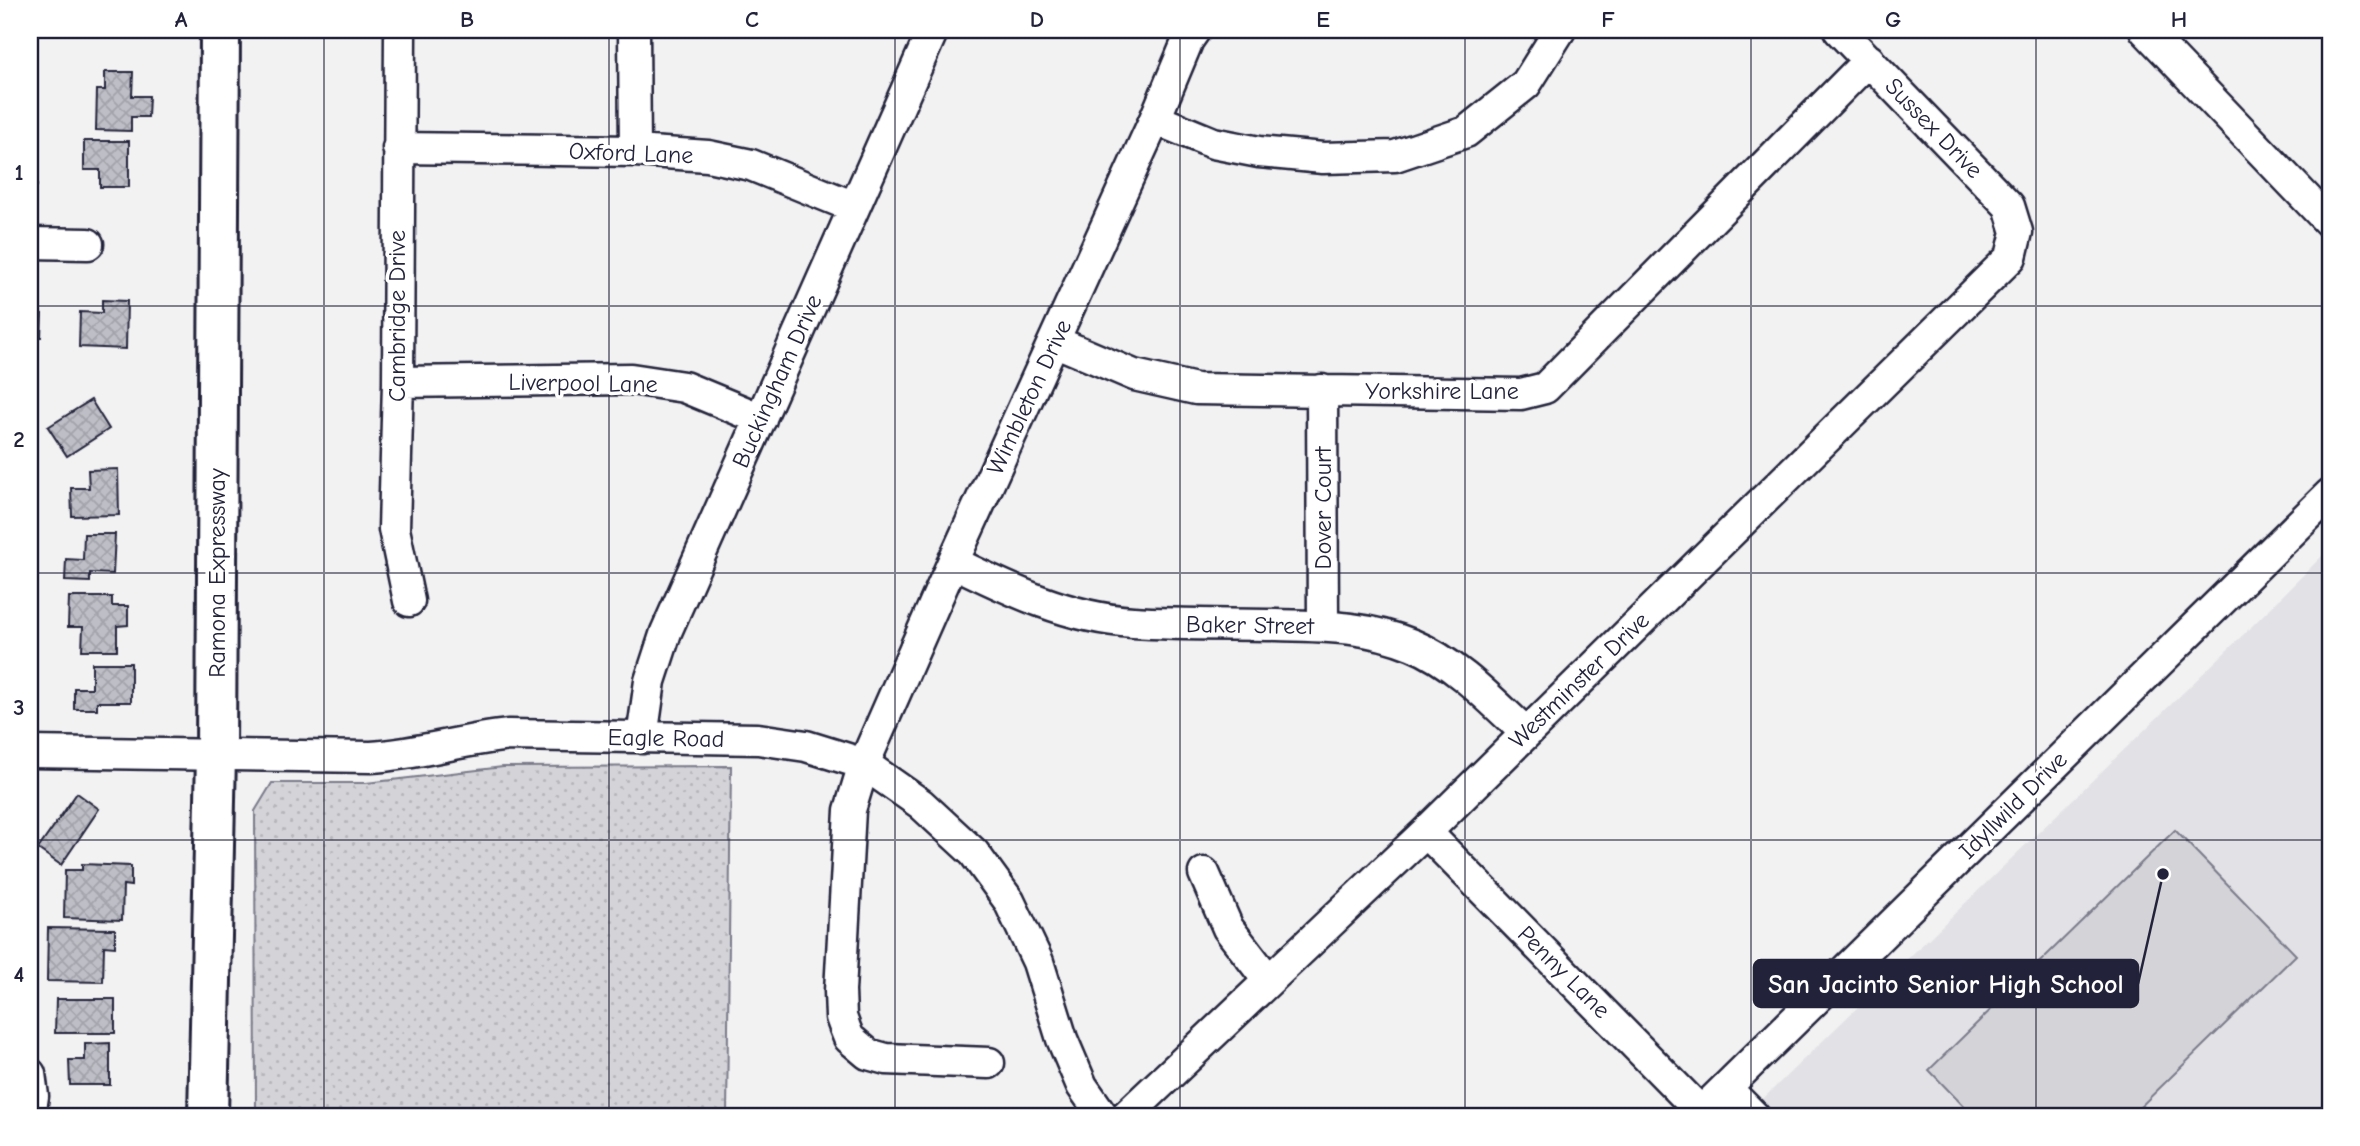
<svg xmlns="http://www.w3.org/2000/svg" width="2360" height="1146" font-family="'Comic Neue',sans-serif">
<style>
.built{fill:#e2e2e6}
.grass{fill:url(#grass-dots);stroke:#7a7a8a;stroke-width:2}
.garden{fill:#d3d3d8;stroke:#7a7a8a;stroke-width:2}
.building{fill:url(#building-cross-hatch);stroke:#22223b;stroke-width:2}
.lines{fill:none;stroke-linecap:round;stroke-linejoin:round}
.minor-casing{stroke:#22223b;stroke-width:35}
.major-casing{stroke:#22223b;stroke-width:44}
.minor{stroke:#fff;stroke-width:30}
.major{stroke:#fff;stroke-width:38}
.grid{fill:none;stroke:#22223b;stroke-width:2;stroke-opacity:0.55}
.labels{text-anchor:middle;stroke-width:7;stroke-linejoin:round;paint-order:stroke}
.street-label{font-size:24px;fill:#22223b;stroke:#fff}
.leader{fill:none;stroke:#22223b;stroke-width:2.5}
.callout-dot{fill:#22223b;stroke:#fff;stroke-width:2.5}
.callout{fill:#22223b;stroke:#22223b;stroke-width:2.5}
.callout-label{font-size:26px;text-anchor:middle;font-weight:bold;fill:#fff}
.neatline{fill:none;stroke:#22223b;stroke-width:2.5}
.grid-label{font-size:23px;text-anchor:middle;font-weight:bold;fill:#22223b}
</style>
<defs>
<pattern id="grass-dots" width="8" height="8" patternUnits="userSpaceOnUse" patternTransform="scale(1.75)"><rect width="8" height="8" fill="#d3d3d8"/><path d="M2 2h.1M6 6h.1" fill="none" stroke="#b5b5ba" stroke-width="1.8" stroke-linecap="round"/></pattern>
<pattern id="building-cross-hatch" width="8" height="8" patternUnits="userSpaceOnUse" patternTransform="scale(1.75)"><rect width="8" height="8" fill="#bebec6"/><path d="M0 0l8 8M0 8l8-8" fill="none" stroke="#a3a3ab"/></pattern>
</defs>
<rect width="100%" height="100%" fill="#f2f2f3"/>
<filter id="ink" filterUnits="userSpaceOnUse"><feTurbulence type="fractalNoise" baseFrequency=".0143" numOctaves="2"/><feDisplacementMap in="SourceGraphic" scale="14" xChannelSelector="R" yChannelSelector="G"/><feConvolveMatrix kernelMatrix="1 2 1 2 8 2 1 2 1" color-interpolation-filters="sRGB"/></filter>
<g filter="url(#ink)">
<!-- built -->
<path class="built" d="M 2330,548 L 2330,1116 L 1745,1116 L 2245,633 Z"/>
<!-- grass -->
<path class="grass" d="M 731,766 L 727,1116 L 256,1116 L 255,811 L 272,783 L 366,783 L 503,767 Z"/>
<!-- garden -->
<path class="garden" d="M 2175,830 L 2296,955 L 2131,1116 L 1973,1116 L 1929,1070 Z"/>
<!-- building -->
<path class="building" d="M 105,72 L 133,72 L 132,96 L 149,96 L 148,117 L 131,117 L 131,131 L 96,130 L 97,90 L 105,90 Z
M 30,77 L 36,77 L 36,108 L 30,108 Z
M 84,141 L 129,141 L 129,187 L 100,187 L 100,170 L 84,170 Z
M 30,152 L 37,152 L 37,186 L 30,186 Z
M 30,288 L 33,288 L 33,313 L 42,314 L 41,337 L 30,337 Z
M 102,300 L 127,301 L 126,349 L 79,347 L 80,312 L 102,313 Z
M 30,369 L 35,369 L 34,415 L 30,415 Z
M 91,400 L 109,429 L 67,456 L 48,427 Z
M 118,469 L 119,515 L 72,516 L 71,488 L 89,488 L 88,470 Z
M 84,534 L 115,534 L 113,574 L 90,573 L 90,582 L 65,581 L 66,559 L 83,560 Z
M 69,597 L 112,597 L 112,606 L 128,606 L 128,625 L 117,626 L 117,650 L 82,650 L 83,627 L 68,627 Z
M 92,663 L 131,663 L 131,702 L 97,702 L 97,709 L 74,709 L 74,688 L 92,688 Z
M 77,793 L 99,809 L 61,865 L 38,849 Z
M 30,824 L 34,849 L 30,849 Z
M 82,864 L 131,866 L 131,886 L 123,885 L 122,920 L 64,918 L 65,870 L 82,870 Z
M 48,928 L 115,929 L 115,947 L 104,946 L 103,982 L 47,981 Z
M 56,999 L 115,999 L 115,1033 L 55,1033 Z
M 110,1043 L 110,1085 L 70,1085 L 69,1060 L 85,1060 L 85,1044 Z"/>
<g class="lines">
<!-- minor casing -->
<g class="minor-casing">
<path id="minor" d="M 400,30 L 398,382 L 394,529 L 409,601
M 634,30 L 635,151
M 2145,30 L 2330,223
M 1155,119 L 1213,143 L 1259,152 L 1323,158 L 1395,156 L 1466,132 L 1526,84 L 1560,30
M 398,148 L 635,151 L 708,156 L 751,165 L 854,207
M 30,243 L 88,244
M 1054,341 L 1134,375 L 1196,389 L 1521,394 L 1545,388 L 1869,60
M 398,382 L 631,379 L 684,387 L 761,419
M 1322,390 L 1323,626
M 953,562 C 1010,590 1068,618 1133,622 C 1181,625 1229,624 1277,625 C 1325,626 1367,626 1413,645 C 1455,662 1493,702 1525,732
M 642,738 L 650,681 L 666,632 L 933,30
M 30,752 L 371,757 C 418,754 462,740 509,735 L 758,739 L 806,746 L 864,764 L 921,804 L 974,853 L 1009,901 L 1038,962 L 1062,1039 L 1082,1086 L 1103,1116
M 1426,832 L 1701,1112
M 1204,873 L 1228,928 L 1268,980
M 989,1063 L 886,1059 L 868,1054 L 849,1038 L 845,1028 L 841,1017 L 840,991 L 850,810 L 864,764 L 953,562 L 1155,119 L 1188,40 L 1195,30
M 30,1074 L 33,1096 L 30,1116
M 1726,1088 L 1754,1116
M 1126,1116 L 1426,832 L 2011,257 L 2017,232 L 2009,206 L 1839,30
M 1697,1116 L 2330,494"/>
</g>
<!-- major casing -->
<g class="major-casing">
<path id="major" d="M 208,1116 L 216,755 L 220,30"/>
</g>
<!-- minor -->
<use href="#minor" class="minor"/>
<!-- major -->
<use href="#major" class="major"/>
</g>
</g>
<!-- grid -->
<path class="grid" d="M 324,30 L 324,1116M 609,30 L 609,1116M 895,30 L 895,1116M 1180,30 L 1180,1116M 1465,30 L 1465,1116M 1751,30 L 1751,1116M 2036,30 L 2036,1116M 30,306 L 2330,306M 30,573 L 2330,573M 30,840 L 2330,840"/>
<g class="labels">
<!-- street labels -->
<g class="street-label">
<text transform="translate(1934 128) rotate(46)" y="8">Sussex Drive</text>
<text transform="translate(631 153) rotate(2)" y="8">Oxford Lane</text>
<text transform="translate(397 316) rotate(-90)" y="8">Cambridge Drive</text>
<text transform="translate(777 381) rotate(-66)" y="8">Buckingham Drive</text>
<text transform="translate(583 383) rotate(1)" y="8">Liverpool Lane</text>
<text x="1442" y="399">Yorkshire Lane</text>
<text transform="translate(1029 397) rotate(-65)" y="8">Wimbleton Drive</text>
<text transform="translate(1323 508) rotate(-90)" y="8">Dover Court</text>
<text transform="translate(217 573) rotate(-90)" y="8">Ramona Expressway</text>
<text transform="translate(1250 625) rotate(1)" y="8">Baker Street</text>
<text transform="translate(1579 680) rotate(-44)" y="8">Westminster Drive</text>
<text transform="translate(666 738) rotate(1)" y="8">Eagle Road</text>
<text transform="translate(2013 805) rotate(-45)" y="8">Idyllwild Drive</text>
<text transform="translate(1564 972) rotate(45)" y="8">Penny Lane</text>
</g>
</g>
<!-- callouts -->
<path class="leader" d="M2163 874L2138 984"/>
<circle class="callout-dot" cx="2163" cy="874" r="7"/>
<rect class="callout" x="1754" y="960" width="384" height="47" rx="7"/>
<g class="callout-label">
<text x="1946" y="993">San Jacinto Senior High School</text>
</g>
<!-- margin -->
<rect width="2360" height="1146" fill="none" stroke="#fff" stroke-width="77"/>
<rect x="38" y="38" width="2284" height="1070" class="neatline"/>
<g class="grid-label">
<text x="181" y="27">A</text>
<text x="467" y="27">B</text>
<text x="752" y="27">C</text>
<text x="1037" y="27">D</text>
<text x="1323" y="27">E</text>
<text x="1608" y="27">F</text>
<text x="1893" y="27">G</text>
<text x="2179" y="27">H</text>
<text x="19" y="180">1</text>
<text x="19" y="447">2</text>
<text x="19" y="715">3</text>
<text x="19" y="982">4</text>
</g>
</svg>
